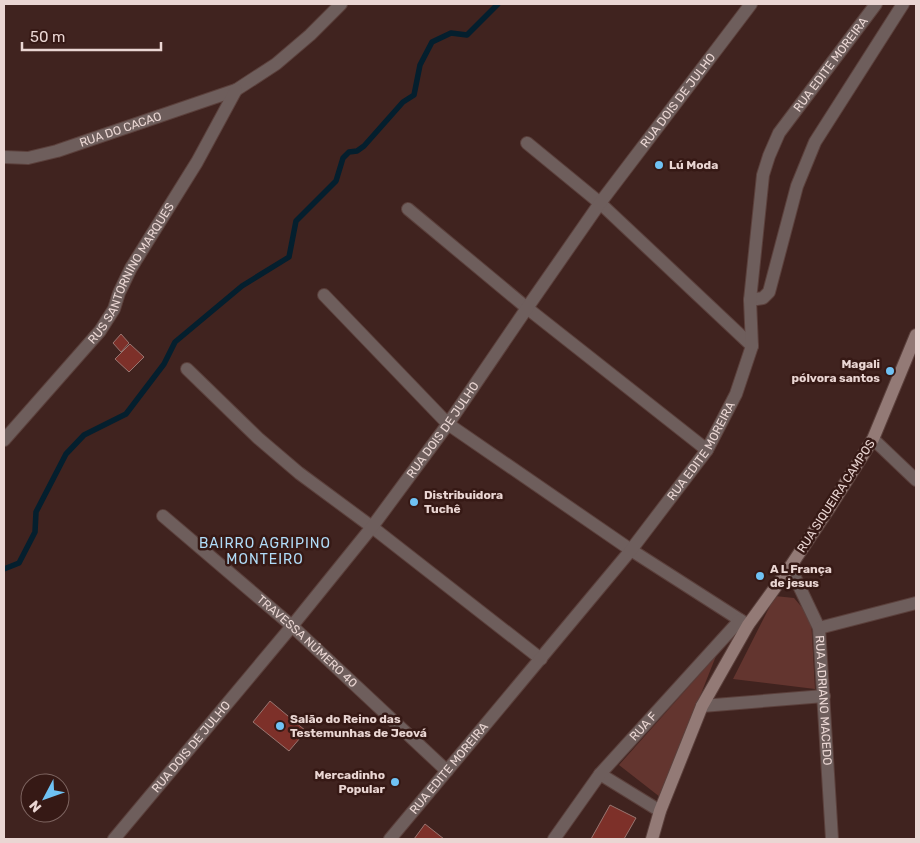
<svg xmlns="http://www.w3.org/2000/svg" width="920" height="843" font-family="Rubik,sans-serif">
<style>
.green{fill:#63352f}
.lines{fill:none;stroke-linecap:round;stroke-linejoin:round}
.stream{stroke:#041f2e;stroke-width:5.5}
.building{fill:#7d3029;stroke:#997570}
.street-casing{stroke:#5b403c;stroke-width:14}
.secondary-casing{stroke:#5b403c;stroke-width:14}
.street{stroke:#6e5e5c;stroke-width:12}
.secondary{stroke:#937a76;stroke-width:12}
.poi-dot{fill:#6fc2f4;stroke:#361915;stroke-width:2}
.labels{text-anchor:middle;stroke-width:5;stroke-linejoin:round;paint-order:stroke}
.street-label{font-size:12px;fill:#ead6d3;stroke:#361915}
.poi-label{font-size:12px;font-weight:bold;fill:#ead6d3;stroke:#361915;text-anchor:start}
.neighbourhood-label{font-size:14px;letter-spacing:1px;fill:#b0dcf8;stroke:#361915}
</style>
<rect width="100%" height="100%" fill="#40231f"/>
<!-- green -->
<path class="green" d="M 775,596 L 794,598 L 811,618 L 815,689 L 733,679 Z
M 716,656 L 660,797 L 619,765 Z"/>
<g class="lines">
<!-- stream -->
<path class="stream" d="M 4,569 L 19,563 L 35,532 L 36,512 L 66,454 L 84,435 L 126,414 L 164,364 L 175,342 L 242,286 L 289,257 L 296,221 L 336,181 L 343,158 L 349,152 L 357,151 L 364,146 L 403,102 L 414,95 L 420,65 L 432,42 L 451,33 L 467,35 L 498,4"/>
</g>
<!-- building -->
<path class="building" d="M 121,334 L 129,343 L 121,352 L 113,343 Z
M 130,344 L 144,357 L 129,372 L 115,359 Z
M 270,701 L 306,731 L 289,751 L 253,722 Z
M 610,805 L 636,818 L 624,839 L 591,839 Z
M 425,824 L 444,839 L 414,839 Z"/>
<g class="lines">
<!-- street casing -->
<g class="street-casing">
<g id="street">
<path d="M 527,143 L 600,203 L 752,346"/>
<path id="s1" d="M 4,157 L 28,158 L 57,151 L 236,90 L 276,64 L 310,35 L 341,4"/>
<path d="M 408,209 L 527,308 L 707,450"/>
<path d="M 324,295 L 448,424 L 631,550 L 748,625"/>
<path d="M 750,300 L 763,298 L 769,292 L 797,186 L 815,142 L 903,4"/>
<path d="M 187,369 L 258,438 L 299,473 L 372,527 L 541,659"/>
<path d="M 873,439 L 916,480"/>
<path id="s2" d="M 4,440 L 100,331 L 114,309 L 119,293 L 131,268 L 197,162 L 236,90"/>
<path id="s3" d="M 163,516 L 292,626 L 447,771"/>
<path id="s4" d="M 790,567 L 819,628 L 832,839"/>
<path d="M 819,628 L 916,603"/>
<path d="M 702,706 L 824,696"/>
<path d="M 600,774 L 660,811"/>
<path id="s5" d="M 114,839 L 292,626 L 372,527 L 448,424 L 527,308 L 600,203 L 751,4"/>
<path id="s6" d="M 390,839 L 631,550 L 707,450 L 736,394 L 752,346 L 750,300 L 763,175 L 769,156 L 779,133 L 876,4"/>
<path id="s7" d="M 554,839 L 600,774 L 740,620"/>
</g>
</g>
<!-- secondary casing -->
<g class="secondary-casing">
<path id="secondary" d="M 652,839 L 660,811 L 702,706 L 748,625 L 790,567 L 830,507 L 873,439 L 916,335"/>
</g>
<!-- street -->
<use href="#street" class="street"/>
<!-- secondary -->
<use href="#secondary" class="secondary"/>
</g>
<!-- markers -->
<g class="poi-dot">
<circle cx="659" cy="165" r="5"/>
<circle cx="890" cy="371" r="5"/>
<circle cx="414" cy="502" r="5"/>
<circle cx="760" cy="576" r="5"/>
<circle cx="280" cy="726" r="5"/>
<circle cx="395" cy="782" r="5"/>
</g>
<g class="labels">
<!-- street labels -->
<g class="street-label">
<text dy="4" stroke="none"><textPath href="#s6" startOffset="918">RUA EDITE MOREIRA</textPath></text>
<text dy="4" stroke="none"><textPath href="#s5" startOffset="930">RUA DOIS DE JULHO</textPath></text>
<text dy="4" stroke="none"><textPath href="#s1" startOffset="121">RUA DO CACAO</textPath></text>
<text dy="4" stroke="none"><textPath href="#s2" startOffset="211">RUS SANTORNINO MARQUES</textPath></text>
<text dy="4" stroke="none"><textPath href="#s5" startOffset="525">RUA DOIS DE JULHO</textPath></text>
<text dy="4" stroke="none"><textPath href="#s6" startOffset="498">RUA EDITE MOREIRA</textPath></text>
<text transform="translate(836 496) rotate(-57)" y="4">RUA SIQUEIRA CAMPOS</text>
<text dy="4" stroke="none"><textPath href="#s3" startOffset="191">TRAVESSA NÚMERO 40</textPath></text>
<text dy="4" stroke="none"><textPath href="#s4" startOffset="140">RUA ADRIANO MACEDO</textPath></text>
<text dy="4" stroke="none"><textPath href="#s7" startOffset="144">RUA F</textPath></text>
<text dy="4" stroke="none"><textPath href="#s5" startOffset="120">RUA DOIS DE JULHO</textPath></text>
<text dy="4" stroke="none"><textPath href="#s6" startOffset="92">RUA EDITE MOREIRA</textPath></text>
</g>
<!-- poi labels -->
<g class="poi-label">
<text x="669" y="169">Lú Moda</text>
<text x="880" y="368" text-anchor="end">Magali<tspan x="880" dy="14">pólvora santos</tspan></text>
<text x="424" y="499">Distribuidora<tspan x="424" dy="14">Tuchê</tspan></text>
<text x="770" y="573">A L França<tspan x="770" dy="14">de jesus</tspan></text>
<text x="290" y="723">Salão do Reino das<tspan x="290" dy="14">Testemunhas de Jeová</tspan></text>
<text x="385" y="779" text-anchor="end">Mercadinho<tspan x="385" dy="14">Popular</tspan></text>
</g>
<!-- neighbourhood labels -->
<g class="neighbourhood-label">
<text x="265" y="548">BAIRRO AGRIPINO<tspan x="265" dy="16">MONTEIRO</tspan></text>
</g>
</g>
<!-- border -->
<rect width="920" height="843" fill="none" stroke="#ead6d3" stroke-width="10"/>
<!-- north arrow -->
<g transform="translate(45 798) rotate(229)"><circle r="24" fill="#361915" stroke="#7e6561"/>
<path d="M0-4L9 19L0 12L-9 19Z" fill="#6fc2f4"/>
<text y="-8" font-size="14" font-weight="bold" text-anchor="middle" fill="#ead6d3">N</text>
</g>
<!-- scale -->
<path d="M22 42v8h139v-8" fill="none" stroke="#ead6d3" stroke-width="2.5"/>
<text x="30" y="42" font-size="15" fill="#ead6d3" stroke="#361915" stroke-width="4" paint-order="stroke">50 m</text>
</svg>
